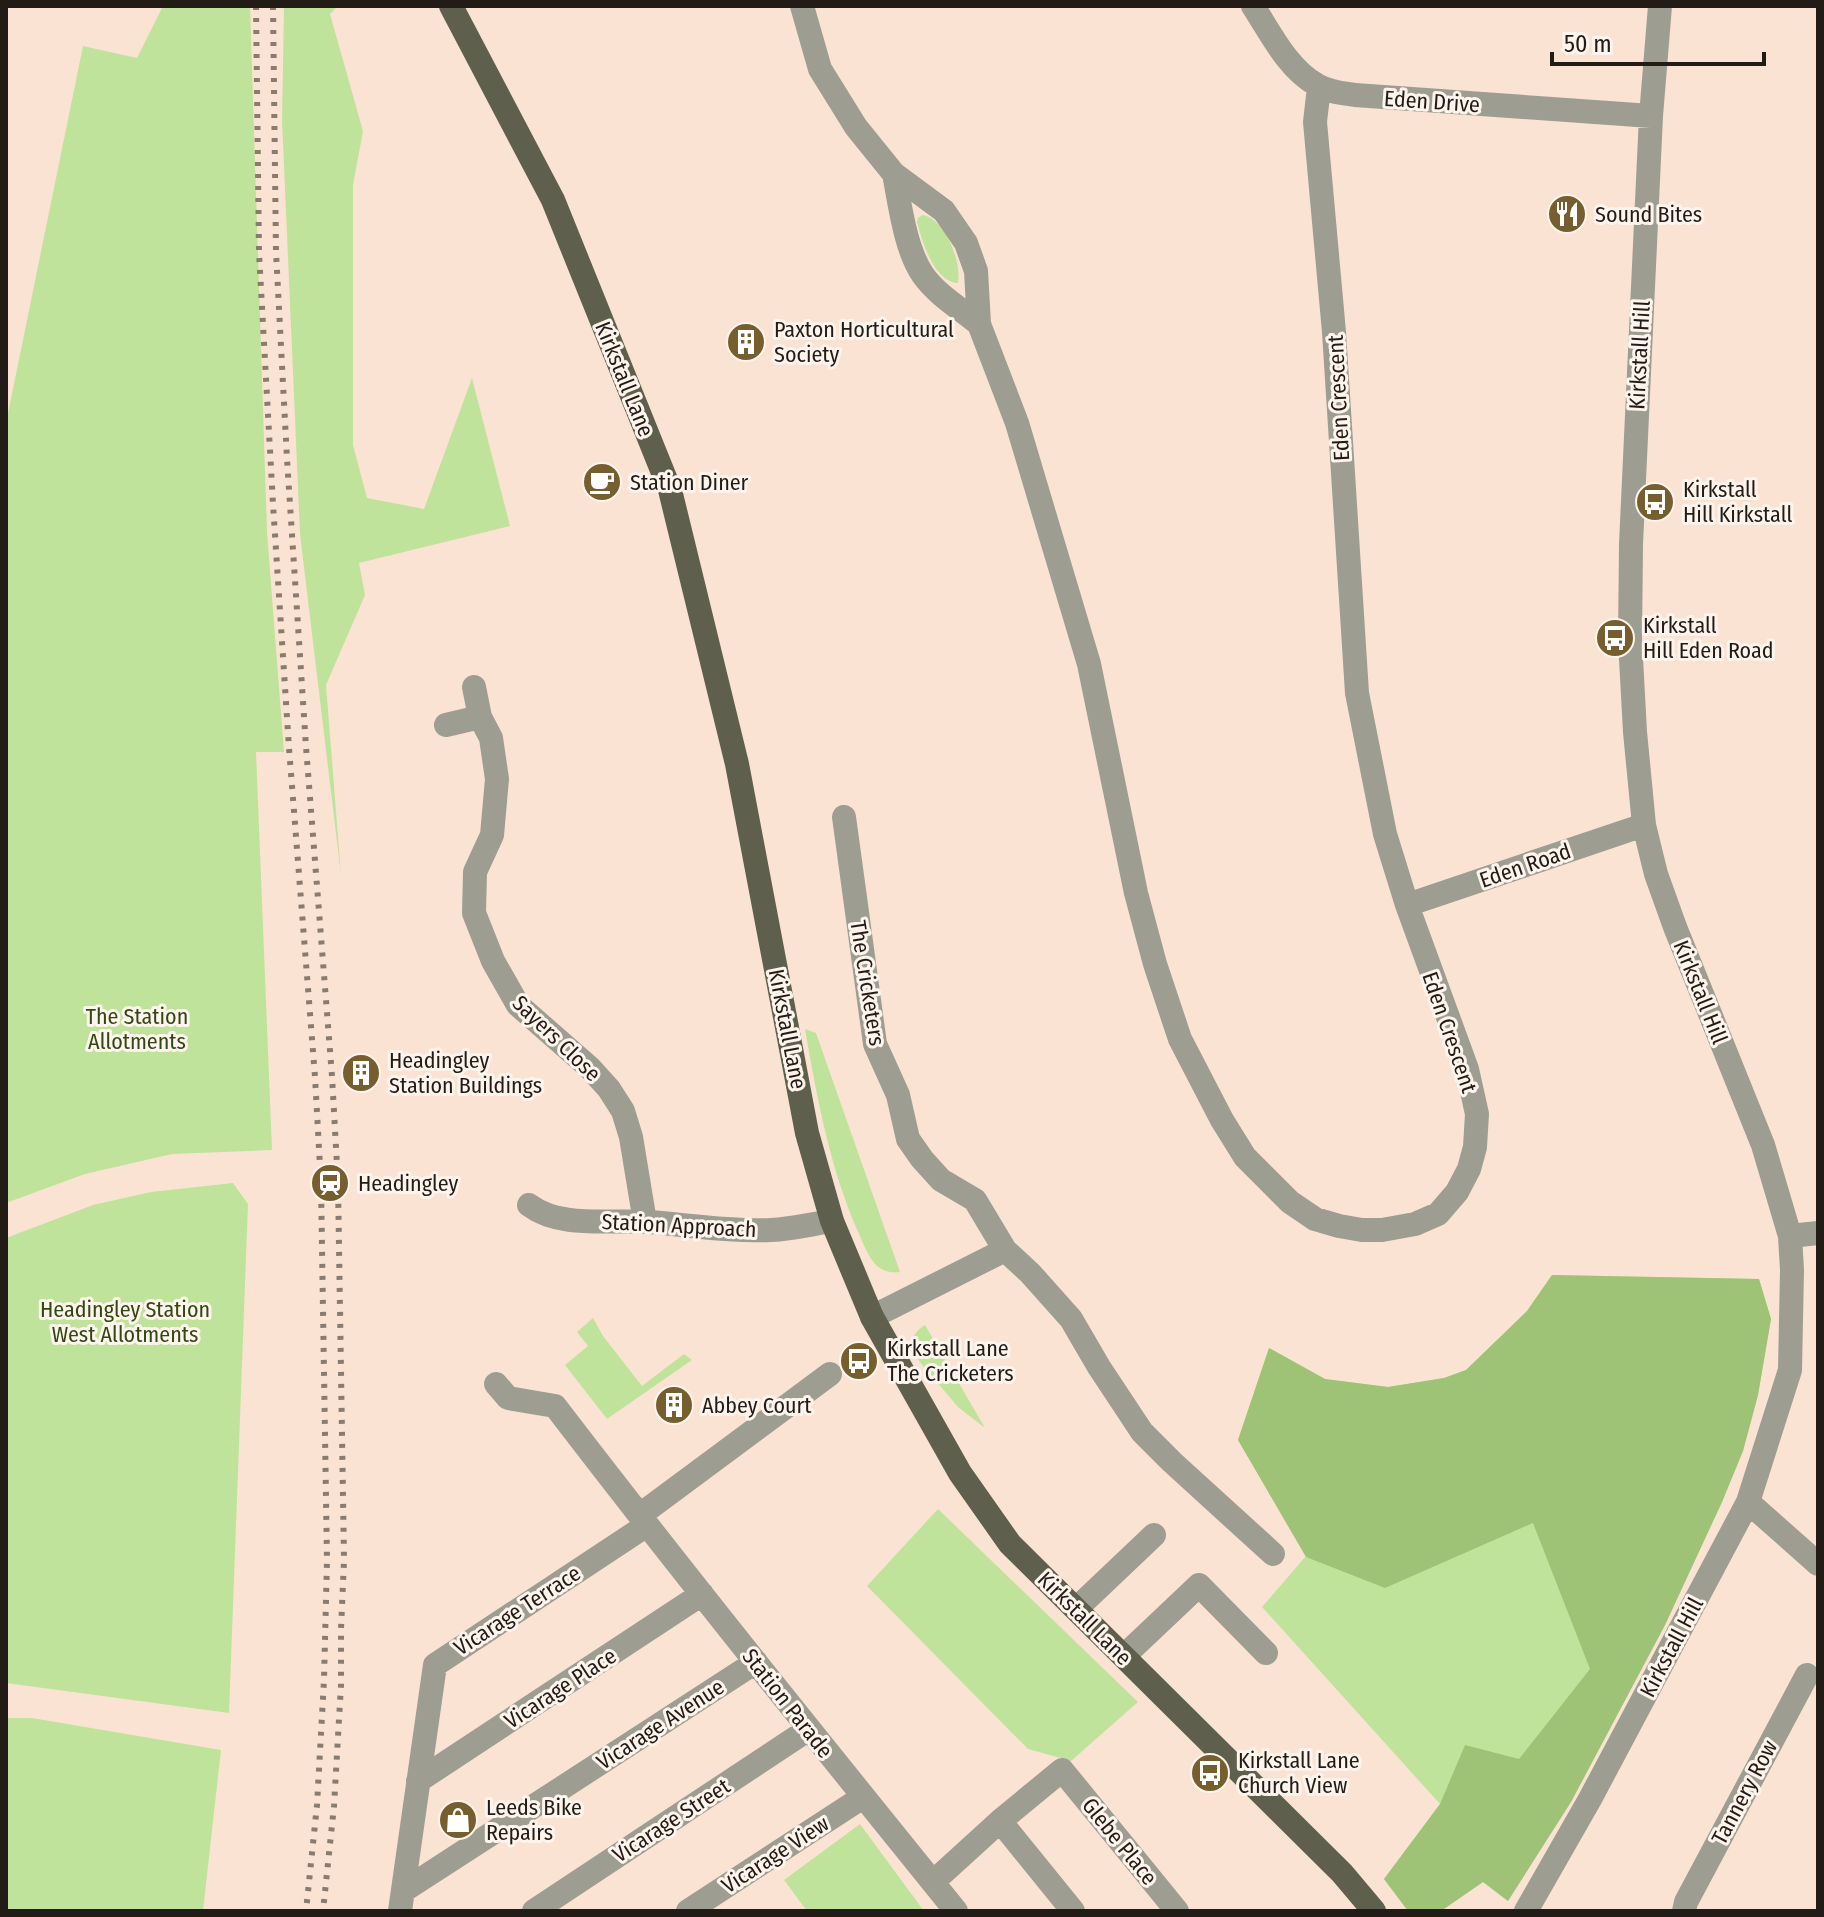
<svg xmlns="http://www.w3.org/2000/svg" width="1824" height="1917" font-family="'Fira Sans Condensed',sans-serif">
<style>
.green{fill:#c0e39b}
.forest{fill:#9ec276}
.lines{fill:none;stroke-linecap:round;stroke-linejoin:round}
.minor{stroke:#9d9d92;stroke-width:24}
.major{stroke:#5f5f4d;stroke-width:24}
.rail{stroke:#8a7b70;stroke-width:6;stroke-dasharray:4 8;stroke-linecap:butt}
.labels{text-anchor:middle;stroke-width:6;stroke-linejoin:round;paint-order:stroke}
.street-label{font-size:22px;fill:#231b15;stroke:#fdf4ed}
.poi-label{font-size:22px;fill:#231b15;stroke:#fdf4ed;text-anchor:start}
.park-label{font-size:22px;fill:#314812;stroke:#fdf4ed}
</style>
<rect width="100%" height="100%" fill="#fbe3d3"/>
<!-- green -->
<path class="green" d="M 163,6 L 250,6 L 267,532 L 284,752 L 256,752 L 272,1150 L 172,1154 L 85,1174 L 6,1203 L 6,423 L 83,46 L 137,58 Z
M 284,6 L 338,6 L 330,14 L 363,131 L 353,185 L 353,445 L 367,498 L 424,509 L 472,378 L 510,526 L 359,563 L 365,595 L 326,685 L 341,875 L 300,534 L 282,120 Z
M 922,215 C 945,218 962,262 958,283 C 934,282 922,241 917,222 L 918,218 Z
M 805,1029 L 816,1033 L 900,1272 C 892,1273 884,1272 877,1266 C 868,1257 864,1245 859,1234 C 830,1169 817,1098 805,1029 Z
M 233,1183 L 248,1204 L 229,1713 L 6,1683 L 6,1238 L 93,1205 L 151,1192 Z
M 1552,1275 L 1759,1279 L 1771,1319 L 1758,1395 L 1743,1451 L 1722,1502 L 1665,1625 L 1571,1802 L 1508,1901 L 1483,1882 L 1441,1911 L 1408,1911 L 1384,1879 L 1440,1804 L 1262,1607 L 1306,1556 L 1238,1440 L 1269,1348 L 1325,1379 L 1388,1387 L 1444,1378 L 1466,1370 L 1527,1311 Z
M 593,1318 L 603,1336 L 642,1386 L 684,1354 L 692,1360 L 607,1419 L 565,1365 L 588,1346 L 577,1332 Z
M 925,1325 L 985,1428 L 958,1407 L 919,1361 C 911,1345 909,1335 925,1325 Z
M 938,1509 L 1138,1702 L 1071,1761 L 1028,1749 L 867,1586 Z
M 6,1718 L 32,1718 L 221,1750 L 203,1911 L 6,1911 Z
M 860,1824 L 924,1911 L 807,1911 L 784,1880 Z"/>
<!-- forest -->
<path class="forest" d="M 1552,1275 L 1759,1279 L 1771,1319 L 1758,1395 L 1743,1451 L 1722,1502 L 1665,1625 L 1571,1802 L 1508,1901 L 1483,1882 L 1441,1911 L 1408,1911 L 1384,1879 L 1440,1804 L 1465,1745 L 1519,1759 L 1590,1669 L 1533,1523 L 1385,1588 L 1306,1557 L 1238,1440 L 1269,1348 L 1325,1379 L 1388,1387 L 1444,1378 L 1466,1370 L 1527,1311 Z"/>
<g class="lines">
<!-- minor -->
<path class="minor" d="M 802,6 L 820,69 L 856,127 L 894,174 L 944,211 L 966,243 L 976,271 L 979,324 L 1017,423 L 1089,664 L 1136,893 L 1155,964 L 1180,1039 L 1222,1120 L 1245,1157 L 1290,1202 L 1315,1219 L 1339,1226 L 1362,1230 L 1382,1230 L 1415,1224 L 1438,1214 L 1457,1192 L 1469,1169 L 1475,1147 L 1477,1114 L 1467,1069 L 1407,905 L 1385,834 L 1357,693 L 1334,332 L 1315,122 L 1319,87
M 1253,6 C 1271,34 1288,69 1317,85 C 1329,92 1342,93 1355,95 L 1651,116
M 894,174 C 900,204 905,249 923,275 C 937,295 961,309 979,324
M 474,687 L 480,717 L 491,738 L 497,779 L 492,835 L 475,872 L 474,913 L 493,961 L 518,1005 L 590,1068 L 609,1089 L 623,1111 L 631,1137 L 645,1222
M 446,725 L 480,717
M 844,817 L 875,1044 L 898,1095 L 908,1139 L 922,1159 L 941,1180 L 975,1200 L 1005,1250 L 872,1317
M 1407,905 L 1644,825
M 529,1205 C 561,1229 610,1219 649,1222 C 689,1225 731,1232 771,1230 C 792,1229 812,1224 832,1221
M 1790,1236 L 1818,1233
M 1005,1250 L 1030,1273 L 1071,1319 L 1099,1367 L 1142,1432 L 1172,1462 L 1273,1554
M 496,1384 L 508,1398 L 555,1406 C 686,1577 821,1744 956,1911
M 1748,1502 L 1818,1564
M 640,1515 L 830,1374
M 1076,1609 L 1154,1535
M 1124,1656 L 1199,1585 L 1266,1653
M 418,1781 L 702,1594
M 1000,1821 L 1073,1911
M 933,1882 L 1000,1821 L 1062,1770 L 1177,1911
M 403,1891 L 756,1662
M 400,1911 L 435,1665 L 647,1525
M 534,1911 L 809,1729
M 688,1911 L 863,1797
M 1526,1911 L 1590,1799 L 1748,1502 L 1790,1370 L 1792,1270 L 1790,1236 L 1763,1145 L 1675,927 L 1656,874 L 1644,825 L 1635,732 L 1630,640 L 1631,544 L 1651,116 L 1660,6
M 1684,1911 L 1686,1902 L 1807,1675"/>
<!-- major -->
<path class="major" d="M 451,6 L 553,200 L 670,490 L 737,764 L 807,1133 L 832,1221 L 872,1317 L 960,1473 L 1010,1544 L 1342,1873 L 1374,1911"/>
<!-- rail -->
<path class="rail" d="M 256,6 L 259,253 L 273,504 L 289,748 L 315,1077 L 321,1184 L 327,1560 L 324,1680 L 317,1805 L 306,1911
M 273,6 L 276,252 L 287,459 L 306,747 L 332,1076 L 338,1183 L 344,1560 L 341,1629 L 341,1685 L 334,1806 L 323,1911"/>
</g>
<!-- icons -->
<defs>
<g id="restaurant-disc" transform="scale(2)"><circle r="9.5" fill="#775e2f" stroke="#fdf4ed"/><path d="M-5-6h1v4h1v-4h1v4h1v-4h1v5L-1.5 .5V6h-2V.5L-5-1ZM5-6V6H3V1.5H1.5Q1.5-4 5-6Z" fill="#fff"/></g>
<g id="building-disc" transform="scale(2)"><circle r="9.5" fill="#775e2f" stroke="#fdf4ed"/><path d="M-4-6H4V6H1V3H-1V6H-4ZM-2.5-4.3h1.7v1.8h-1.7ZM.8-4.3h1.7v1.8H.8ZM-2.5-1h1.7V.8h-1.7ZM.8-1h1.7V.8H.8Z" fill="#fff"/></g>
<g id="cafe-disc" transform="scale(2)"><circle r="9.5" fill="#775e2f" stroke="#fdf4ed"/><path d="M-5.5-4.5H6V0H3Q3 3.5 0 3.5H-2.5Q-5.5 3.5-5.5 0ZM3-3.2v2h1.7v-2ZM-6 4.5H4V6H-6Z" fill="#fff"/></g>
<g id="bus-disc" transform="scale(2)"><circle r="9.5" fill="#775e2f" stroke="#fdf4ed"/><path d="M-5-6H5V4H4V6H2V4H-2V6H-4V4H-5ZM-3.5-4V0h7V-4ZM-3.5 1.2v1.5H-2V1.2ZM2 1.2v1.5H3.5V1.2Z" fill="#fff"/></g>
<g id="station-disc" transform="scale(2)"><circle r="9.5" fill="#775e2f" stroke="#fdf4ed"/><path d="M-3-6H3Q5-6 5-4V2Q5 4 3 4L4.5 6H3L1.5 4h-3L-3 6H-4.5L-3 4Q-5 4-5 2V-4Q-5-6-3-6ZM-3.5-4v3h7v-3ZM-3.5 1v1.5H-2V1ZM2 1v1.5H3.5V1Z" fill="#fff"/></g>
<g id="shop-disc" transform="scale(2)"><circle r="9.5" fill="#775e2f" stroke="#fdf4ed"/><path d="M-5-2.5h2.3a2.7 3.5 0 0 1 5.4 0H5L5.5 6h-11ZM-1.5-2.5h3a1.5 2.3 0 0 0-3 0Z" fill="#fff"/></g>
</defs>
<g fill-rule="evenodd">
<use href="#restaurant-disc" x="1567" y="214"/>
<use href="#building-disc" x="746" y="342"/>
<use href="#cafe-disc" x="602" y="482"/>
<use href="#bus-disc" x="1655" y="502"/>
<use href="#bus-disc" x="1615" y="638"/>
<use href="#building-disc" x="361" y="1073"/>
<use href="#station-disc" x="330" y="1183"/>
<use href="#bus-disc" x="859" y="1361"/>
<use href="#building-disc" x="674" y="1405"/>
<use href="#bus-disc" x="1210" y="1773"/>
<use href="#shop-disc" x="458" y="1820"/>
</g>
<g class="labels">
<!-- street labels -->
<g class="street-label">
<text transform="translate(1432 101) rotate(4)" y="8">Eden Drive</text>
<text transform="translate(1639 355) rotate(-87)" y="8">Kirkstall Hill</text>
<text transform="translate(625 379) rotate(68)" y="8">Kirkstall Lane</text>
<text transform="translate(1338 398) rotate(-93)" y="8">Eden Crescent</text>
<text transform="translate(1525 865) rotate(-19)" y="8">Eden Road</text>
<text transform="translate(868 983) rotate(81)" y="8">The Cricketers</text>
<text transform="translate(1701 992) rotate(68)" y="8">Kirkstall Hill</text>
<text transform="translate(788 1029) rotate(79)" y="8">Kirkstall Lane</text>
<text transform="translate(1450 1032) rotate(71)" y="8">Eden Crescent</text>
<text transform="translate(557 1038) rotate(44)" y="8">Sayers Close</text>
<text transform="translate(679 1225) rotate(3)" y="8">Station Approach</text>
<text transform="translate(517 1610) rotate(-33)" y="8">Vicarage Terrace</text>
<text transform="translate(1085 1618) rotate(45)" y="8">Kirkstall Lane</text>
<text transform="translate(1671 1647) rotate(-62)" y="8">Kirkstall Hill</text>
<text transform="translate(560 1688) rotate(-33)" y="8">Vicarage Place</text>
<text transform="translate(788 1703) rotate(52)" y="8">Station Parade</text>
<text transform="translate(660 1724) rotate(-33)" y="8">Vicarage Avenue</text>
<text transform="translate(1744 1792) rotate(-62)" y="8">Tannery Row</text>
<text transform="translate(671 1820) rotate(-33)" y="8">Vicarage Street</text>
<text transform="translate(1120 1841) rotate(51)" y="8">Glebe Place</text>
<text transform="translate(775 1854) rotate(-33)" y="8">Vicarage View</text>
</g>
<!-- poi labels -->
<g class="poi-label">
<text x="1595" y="222">Sound Bites</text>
<text x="774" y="337">Paxton Horticultural<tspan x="774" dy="25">Society</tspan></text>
<text x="630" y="490">Station Diner</text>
<text x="1683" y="497">Kirkstall<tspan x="1683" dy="25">Hill Kirkstall</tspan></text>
<text x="1643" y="633">Kirkstall<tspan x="1643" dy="25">Hill Eden Road</tspan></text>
<text x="389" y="1068">Headingley<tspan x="389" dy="25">Station Buildings</tspan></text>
<text x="358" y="1191">Headingley</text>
<text x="887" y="1356">Kirkstall Lane<tspan x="887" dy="25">The Cricketers</tspan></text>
<text x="702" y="1413">Abbey Court</text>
<text x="1238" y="1768">Kirkstall Lane<tspan x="1238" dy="25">Church View</tspan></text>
<text x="486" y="1815">Leeds Bike<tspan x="486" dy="25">Repairs</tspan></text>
</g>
<!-- park labels -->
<g class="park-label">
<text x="137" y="1024">The Station<tspan x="137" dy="25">Allotments</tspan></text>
<text x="125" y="1317">Headingley Station<tspan x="125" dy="25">West Allotments</tspan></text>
</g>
</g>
<!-- border -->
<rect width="1824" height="1917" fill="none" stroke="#231b15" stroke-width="16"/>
<!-- scale -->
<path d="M1552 52v12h212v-12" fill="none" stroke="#231b15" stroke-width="4"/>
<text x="1564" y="52" font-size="24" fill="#231b15" stroke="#fdf4ed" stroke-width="6" paint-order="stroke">50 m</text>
</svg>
